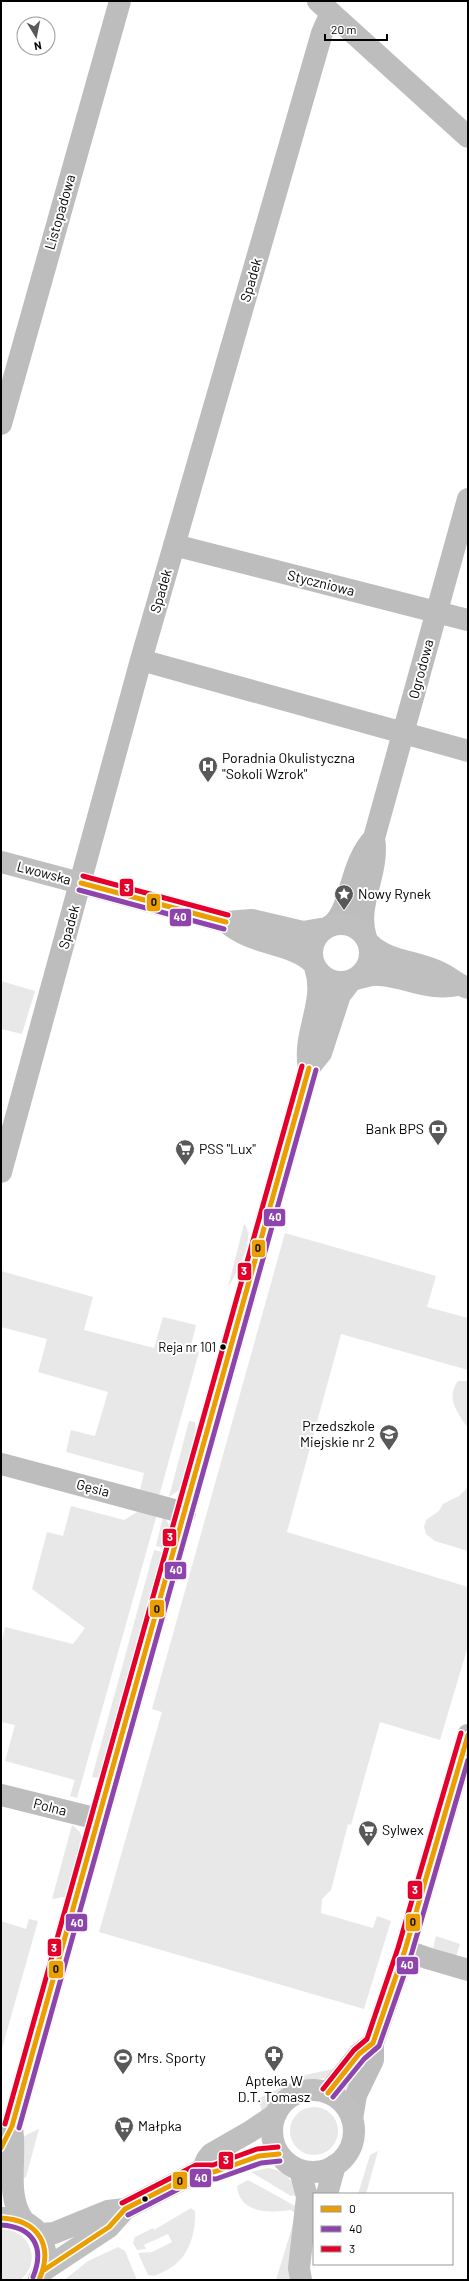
<svg xmlns="http://www.w3.org/2000/svg" width="469" height="2281" font-family="Barlow,sans-serif">
<style>
.green{fill:#e8e8e8}
.lines{fill:none;stroke-linecap:round;stroke-linejoin:round}
.street{stroke:#bdbdbd;stroke-width:22}
.secondary{stroke:#bfbfbf;stroke-width:22}
.bus-1-casing{stroke:#fff;stroke-width:8}
.bus-2-casing{stroke:#fff;stroke-width:8}
.bus-3-casing{stroke:#fff;stroke-width:8}
.bus-1{stroke:#eb9e00;stroke-width:5}
.bus-2{stroke:#8e44ad;stroke-width:5}
.bus-3{stroke:#e4002b;stroke-width:5}
.bus-dot{fill:#000;stroke:#fff;stroke-width:1.5}
.labels{text-anchor:middle;stroke-width:4;stroke-linejoin:round;paint-order:stroke}
.bus-label{font-size:13px;fill:#000;stroke:#fff;text-anchor:end}
.street-label{font-size:14px;fill:#000;stroke:#fff}
.poi-label{font-size:14px;fill:#000;stroke:#fff;text-anchor:start}
.line-badge{stroke:#fff;stroke-width:1.5}
.badge-label{font-size:11px;text-anchor:middle;font-weight:bold;fill:#fff}
.pale-badge-label{font-size:11px;text-anchor:middle;font-weight:bold;fill:#111}
</style>
<rect width="100%" height="100%" fill="#fff"/>
<!-- green -->
<path class="green" d="M 1,981 L 35,991 L 22,1034 L 1,1029 Z
M 244,1224 C 257,1236 236,1275 228,1287 Z
M 285,1233 L 436,1276 L 427,1307 L 468,1318 L 468,1370 L 341,1334 L 287,1532 L 468,1587 L 468,1646 L 440,1740 L 380,1722 L 351,1825 L 348,1824 L 331,1890 L 322,1899 L 321,1913 L 373,1928 L 377,1916 L 391,1921 L 364,2009 L 99,1932 L 162,1712 L 152,1709 Z
M 1,1271 L 93,1297 L 84,1330 L 154,1348 L 163,1317 L 196,1325 L 190,1349 L 199,1352 L 159,1496 L 140,1490 L 144,1473 L 66,1452 L 71,1430 L 95,1436 L 108,1392 L 38,1372 L 47,1339 L 1,1327 Z
M 458,1381 L 468,1381 L 468,1428 C 458,1414 445,1398 458,1381 Z
M 189,1421 L 195,1422 L 196,1431 L 179,1490 L 169,1497 Z
M 468,1487 L 468,1551 L 435,1541 L 426,1534 L 424,1527 L 426,1520 L 439,1511 L 443,1504 L 459,1496 Z
M 71,1506 L 124,1520 L 142,1509 L 157,1514 L 77,1798 L 70,1796 L 75,1780 L 5,1761 L 15,1725 L 1,1722 L 1,1646 L 5,1627 L 73,1644 L 85,1628 L 32,1589 L 47,1532 L 63,1536 Z
M 163,1517 C 174,1524 167,1537 164,1548 L 156,1546 Z
M 154,1550 L 162,1552 L 99,1778 L 92,1777 Z
M 72,1825 L 80,1832 L 82,1838 L 65,1897 L 52,1899 Z
M 29,1919 L 38,1921 L 1,2052 L 1,1921 L 26,1929 Z
M 436,1936 L 460,1944 L 456,1956 L 433,1948 Z
M 333,2069 L 328,2077 C 319,2080 309,2080 300,2082 C 282,2086 272,2101 263,2115 L 258,2099 L 305,2075 Z
M290 2131a24 24 0 1 1 48 0a24 24 0 1 1-48 0Z
M 39,2129 L 26,2177 L 21,2180 L 22,2137 Z
M 378,2151 L 366,2194 L 358,2194 L 370,2155 Z
M 268,2168 C 285,2170 293,2181 300,2195 L 291,2196 L 251,2172 Z
M 248,2180 L 297,2207 L 290,2280 L 276,2280 L 296,2214 L 291,2210 C 269,2213 240,2214 237,2186 Z
M 191,2208 L 195,2211 C 196,2237 187,2262 163,2272 C 157,2275 154,2277 148,2275 L 138,2253 L 152,2252 L 172,2242 L 168,2234 L 144,2245 L 146,2249 L 137,2250 L 133,2243 L 135,2237 L 153,2228 L 154,2230 Z
M 1,2229 C 30,2229 43,2262 20,2280 L 1,2280 Z
M 118,2247 L 125,2251 L 137,2280 L 64,2280 L 88,2261 Z"/>
<g class="lines">
<!-- street -->
<path class="street" d="M 318,1 L 468,137
M 1,424 L 120,1
M 174,545 L 468,620
M 141,660 L 468,751
M 332,925 C 352,908 349,864 374,838
M 366,938 C 355,904 380,873 374,838 L 468,499
M 1,1172 L 141,660 L 322,33 L 331,13
M 1,1464 L 185,1513
M 1,1795 L 98,1819
M 405,1950 L 427,1958 L 468,1970
M 328,2093 L 359,2054 L 373,2043
M 352,2119 L 356,2095 L 373,2060 L 373,2043 L 405,1950 L 468,1735"/>
<!-- secondary -->
<path class="secondary" d="M 1,862 L 226,922 C 253,946 291,942 313,963
M 226,922 L 252,920 L 303,932 L 326,928
M312 953a29 29 0 1 1 58 0a29 29 0 1 1-58 0Z
M 370,944 C 388,962 419,961 441,973 C 452,978 457,985 468,988
M 356,979 C 364,977 372,974 380,975 C 407,977 430,991 457,985
M 309,1068 L 321,1053 L 340,995 L 350,982
M272 2131a41 41 0 1 1 82 0a41 41 0 1 1-82 0Z
M 12,2128 C 17,2158 5,2194 23,2220
M 1,2148 L 12,2126 L 309,1068 C 302,1033 327,1002 315,967
M 300,2170 L 307,2197 L 299,2268 L 301,2280
M 202,2171 L 207,2159 L 211,2154 L 251,2131 L 276,2114
M 327,2194 L 335,2165
M 1,2218 C 37,2215 56,2248 39,2279
M 39,2234 L 54,2233 L 108,2211 L 125,2209 L 199,2171 L 214,2172 L 259,2156 L 279,2154
M 44,2270 L 109,2227 L 125,2209"/>
<!-- bus-1 casing -->
<g class="bus-1-casing">
<path id="bus-1" d="M 81,883 L 226,922
M 328,2093 L 359,2054 L 373,2043 L 405,1950 L 468,1735
M 1,2148 L 12,2126 L 309,1068
M 1,2218 C 39,2220 54,2246 39,2280
M 44,2270 L 109,2227 L 125,2209 L 199,2171 L 214,2172 L 259,2156 L 279,2154"/>
</g>
<!-- bus-2 casing -->
<g class="bus-2-casing">
<path id="bus-2" d="M 79,890 L 224,929
M 333,2097 L 364,2059 L 379,2046 L 412,1952 L 468,1760
M 19,2128 L 316,1070
M 128,2215 L 200,2178 L 216,2179 L 261,2163 L 280,2161
M 1,2225 C 34,2227 45,2248 33,2277"/>
</g>
<!-- bus-3 casing -->
<g class="bus-3-casing">
<path id="bus-3" d="M 83,876 L 228,915
M 323,2089 L 354,2050 L 367,2039 L 398,1948 L 461,1733
M 5,2124 L 302,1066
M 122,2203 L 196,2165 L 213,2165 L 257,2149 L 278,2147"/>
</g>
<!-- bus-1 -->
<use href="#bus-1" class="bus-1"/>
<!-- bus-2 -->
<use href="#bus-2" class="bus-2"/>
<!-- bus-3 -->
<use href="#bus-3" class="bus-3"/>
</g>
<!-- icons -->
<defs>
<g id="hospital-pin" transform="scale(1)"><path d="M0 17L-7.5 6A9.5 9.5 0 1 1 7.5 6Z" fill="#595959" stroke="#fff"/><path d="M-5-5h3v3.5h4V-5h3V5h-3V1.5h-4V5h-3Z" fill="#fff"/></g>
<g id="sight-pin" transform="scale(1)"><path d="M0 17L-7.5 6A9.5 9.5 0 1 1 7.5 6Z" fill="#595959" stroke="#fff"/><path d="M0-6L1.8-2.2L6-1.7L2.9 1.2L3.7 5.4L0 3.3L-3.7 5.4L-2.9 1.2L-6-1.7L-1.8-2.2Z" fill="#fff"/></g>
<g id="bank-pin" transform="scale(1)"><path d="M0 17L-7.5 6A9.5 9.5 0 1 1 7.5 6Z" fill="#595959" stroke="#fff"/><path d="M-6-4H6V4H-6ZM0-2.3a2.3 2.3 0 1 0 0 4.6a2.3 2.3 0 1 0 0-4.6Z" fill="#fff"/></g>
<g id="supermarket-pin" transform="scale(1)"><path d="M0 17L-7.5 6A9.5 9.5 0 1 1 7.5 6Z" fill="#595959" stroke="#fff"/><path d="M-6-5.5h2.5l.6 2H6L4.5 2H-2.5L-4.4-4H-6ZM-1.5 3.2a1.3 1.3 0 1 0 .1 0ZM3 3.2a1.3 1.3 0 1 0 .1 0Z" fill="#fff"/></g>
<g id="school-pin" transform="scale(1)"><path d="M0 17L-7.5 6A9.5 9.5 0 1 1 7.5 6Z" fill="#595959" stroke="#fff"/><path d="M0-5L7-2L0 1L-7-2ZM-4 1L0 2.5L4 1V4Q0 6-4 4Z" fill="#fff"/></g>
<g id="pharmacy-pin" transform="scale(1)"><path d="M0 17L-7.5 6A9.5 9.5 0 1 1 7.5 6Z" fill="#595959" stroke="#fff"/><path d="M-2-6h4v4h4v4h-4v4h-4v-4h-4v-4h4Z" fill="#fff"/></g>
<g id="stadium-pin" transform="scale(1)"><path d="M0 17L-7.5 6A9.5 9.5 0 1 1 7.5 6Z" fill="#595959" stroke="#fff"/><path d="M0-5a6.5 5 0 1 0 0 10a6.5 5 0 1 0 0-10ZM-3.5-1.8h7v3.6h-7Z" fill="#fff"/></g>
</defs>
<g fill-rule="evenodd">
<use href="#hospital-pin" x="208" y="766"/>
<use href="#sight-pin" x="344" y="894"/>
<use href="#bank-pin" x="438" y="1129"/>
<use href="#supermarket-pin" x="185" y="1149"/>
<use href="#school-pin" x="389" y="1434"/>
<use href="#supermarket-pin" x="368" y="1830"/>
<use href="#pharmacy-pin" x="274" y="2055"/>
<use href="#stadium-pin" x="123" y="2058"/>
<use href="#supermarket-pin" x="124" y="2126"/>
</g>
<!-- markers -->
<g class="bus-dot">
<circle cx="223" cy="1347" r="3.5"/>
<circle cx="145" cy="2199" r="3.5"/>
</g>
<g class="labels">
<!-- bus labels -->
<g class="bus-label">
<text x="216" y="1352">Reja nr 101</text>
</g>
<!-- street labels -->
<g class="street-label">
<text transform="translate(60 212) rotate(-74)" y="5">Listopadowa</text>
<text transform="translate(251 280) rotate(-74)" y="5">Spadek</text>
<text transform="translate(321 583) rotate(14)" y="5">Styczniowa</text>
<text transform="translate(161 591) rotate(-74)" y="5">Spadek</text>
<text transform="translate(421 669) rotate(-75)" y="5">Ogrodowa</text>
<text transform="translate(44 873) rotate(15)" y="5">Lwowska</text>
<text transform="translate(69 927) rotate(-75)" y="5">Spadek</text>
<text transform="translate(93 1488) rotate(15)" y="5">Gęsia</text>
<text transform="translate(50 1807) rotate(14)" y="5">Polna</text>
</g>
<!-- poi labels -->
<g class="poi-label">
<text x="222" y="763">Poradnia Okulistyczna<tspan x="222" dy="16">"Sokoli Wzrok"</tspan></text>
<text x="358" y="899">Nowy Rynek</text>
<text x="424" y="1134" text-anchor="end">Bank BPS</text>
<text x="199" y="1154">PSS "Lux"</text>
<text x="375" y="1431" text-anchor="end">Przedszkole<tspan x="375" dy="16">Miejskie nr 2</tspan></text>
<text x="382" y="1835">Sylwex</text>
<text x="137" y="2063">Mrs. Sporty</text>
<text x="274" y="2086" text-anchor="middle">Apteka W<tspan x="274" dy="16">D.T. Tomasz</tspan></text>
<text x="138" y="2131">Małpka</text>
</g>
</g>
<g class="line-badge">
<rect x="119" y="878" width="15" height="19" rx="4" fill="#e4002b"/>
<rect x="146" y="893" width="15" height="19" rx="4" fill="#eb9e00"/>
<rect x="169" y="908" width="23" height="19" rx="4" fill="#8e44ad"/>
<rect x="263" y="1208" width="23" height="19" rx="4" fill="#8e44ad"/>
<rect x="251" y="1239" width="15" height="19" rx="4" fill="#eb9e00"/>
<rect x="237" y="1262" width="15" height="19" rx="4" fill="#e4002b"/>
<rect x="162" y="1528" width="15" height="19" rx="4" fill="#e4002b"/>
<rect x="164" y="1561" width="23" height="19" rx="4" fill="#8e44ad"/>
<rect x="149" y="1599" width="16" height="19" rx="4" fill="#eb9e00"/>
<rect x="407" y="1880" width="16" height="20" rx="4" fill="#e4002b"/>
<rect x="405" y="1913" width="16" height="19" rx="4" fill="#eb9e00"/>
<rect x="65" y="1913" width="23" height="19" rx="4" fill="#8e44ad"/>
<rect x="47" y="1938" width="15" height="19" rx="4" fill="#e4002b"/>
<rect x="396" y="1956" width="23" height="19" rx="4" fill="#8e44ad"/>
<rect x="48" y="1960" width="16" height="19" rx="4" fill="#eb9e00"/>
<rect x="218" y="2151" width="16" height="19" rx="4" fill="#e4002b"/>
<rect x="189" y="2168" width="23" height="20" rx="4" fill="#8e44ad"/>
<rect x="172" y="2171" width="16" height="19" rx="4" fill="#eb9e00"/>
</g>
<g class="badge-label">
<text x="127" y="892">3</text>
<text x="180" y="921">40</text>
<text x="275" y="1221">40</text>
<text x="244" y="1275">3</text>
<text x="170" y="1541">3</text>
<text x="176" y="1574">40</text>
<text x="415" y="1894">3</text>
<text x="77" y="1927">40</text>
<text x="54" y="1952">3</text>
<text x="407" y="1969">40</text>
<text x="226" y="2164">3</text>
<text x="201" y="2182">40</text>
</g>
<g class="pale-badge-label">
<text x="154" y="906">0</text>
<text x="258" y="1252">0</text>
<text x="157" y="1613">0</text>
<text x="413" y="1926">0</text>
<text x="56" y="1973">0</text>
<text x="180" y="2185">0</text>
</g>
<!-- border -->
<rect width="469" height="2281" fill="none" stroke="#000000" stroke-width="4"/>
<!-- legend -->
<rect x="313" y="2193" width="140" height="72" fill="#ffffff" stroke="#999999"/>
<rect x="321" y="2206" width="20" height="6" fill="#eb9e00" stroke="#999999"/>
<text x="349" y="2213" font-size="12" fill="#000000">0</text>
<rect x="321" y="2226" width="20" height="6" fill="#8e44ad" stroke="#999999"/>
<text x="349" y="2233" font-size="12" fill="#000000">40</text>
<rect x="321" y="2246" width="20" height="6" fill="#e4002b" stroke="#999999"/>
<text x="349" y="2253" font-size="12" fill="#000000">3</text>
<!-- north arrow -->
<g transform="translate(36 36) rotate(170)"><circle r="19" fill="#ffffff" stroke="#999999"/>
<path d="M0-3L7 15L0 10L-7 15Z" fill="#595959"/>
<text y="-6" font-size="11" font-weight="bold" text-anchor="middle" fill="#000000">N</text>
</g>
<!-- scale -->
<path d="M325 34v6h62v-6" fill="none" stroke="#000000" stroke-width="2"/>
<text x="331" y="34" font-size="12" fill="#000000" stroke="#ffffff" stroke-width="3" paint-order="stroke">20 m</text>
</svg>
